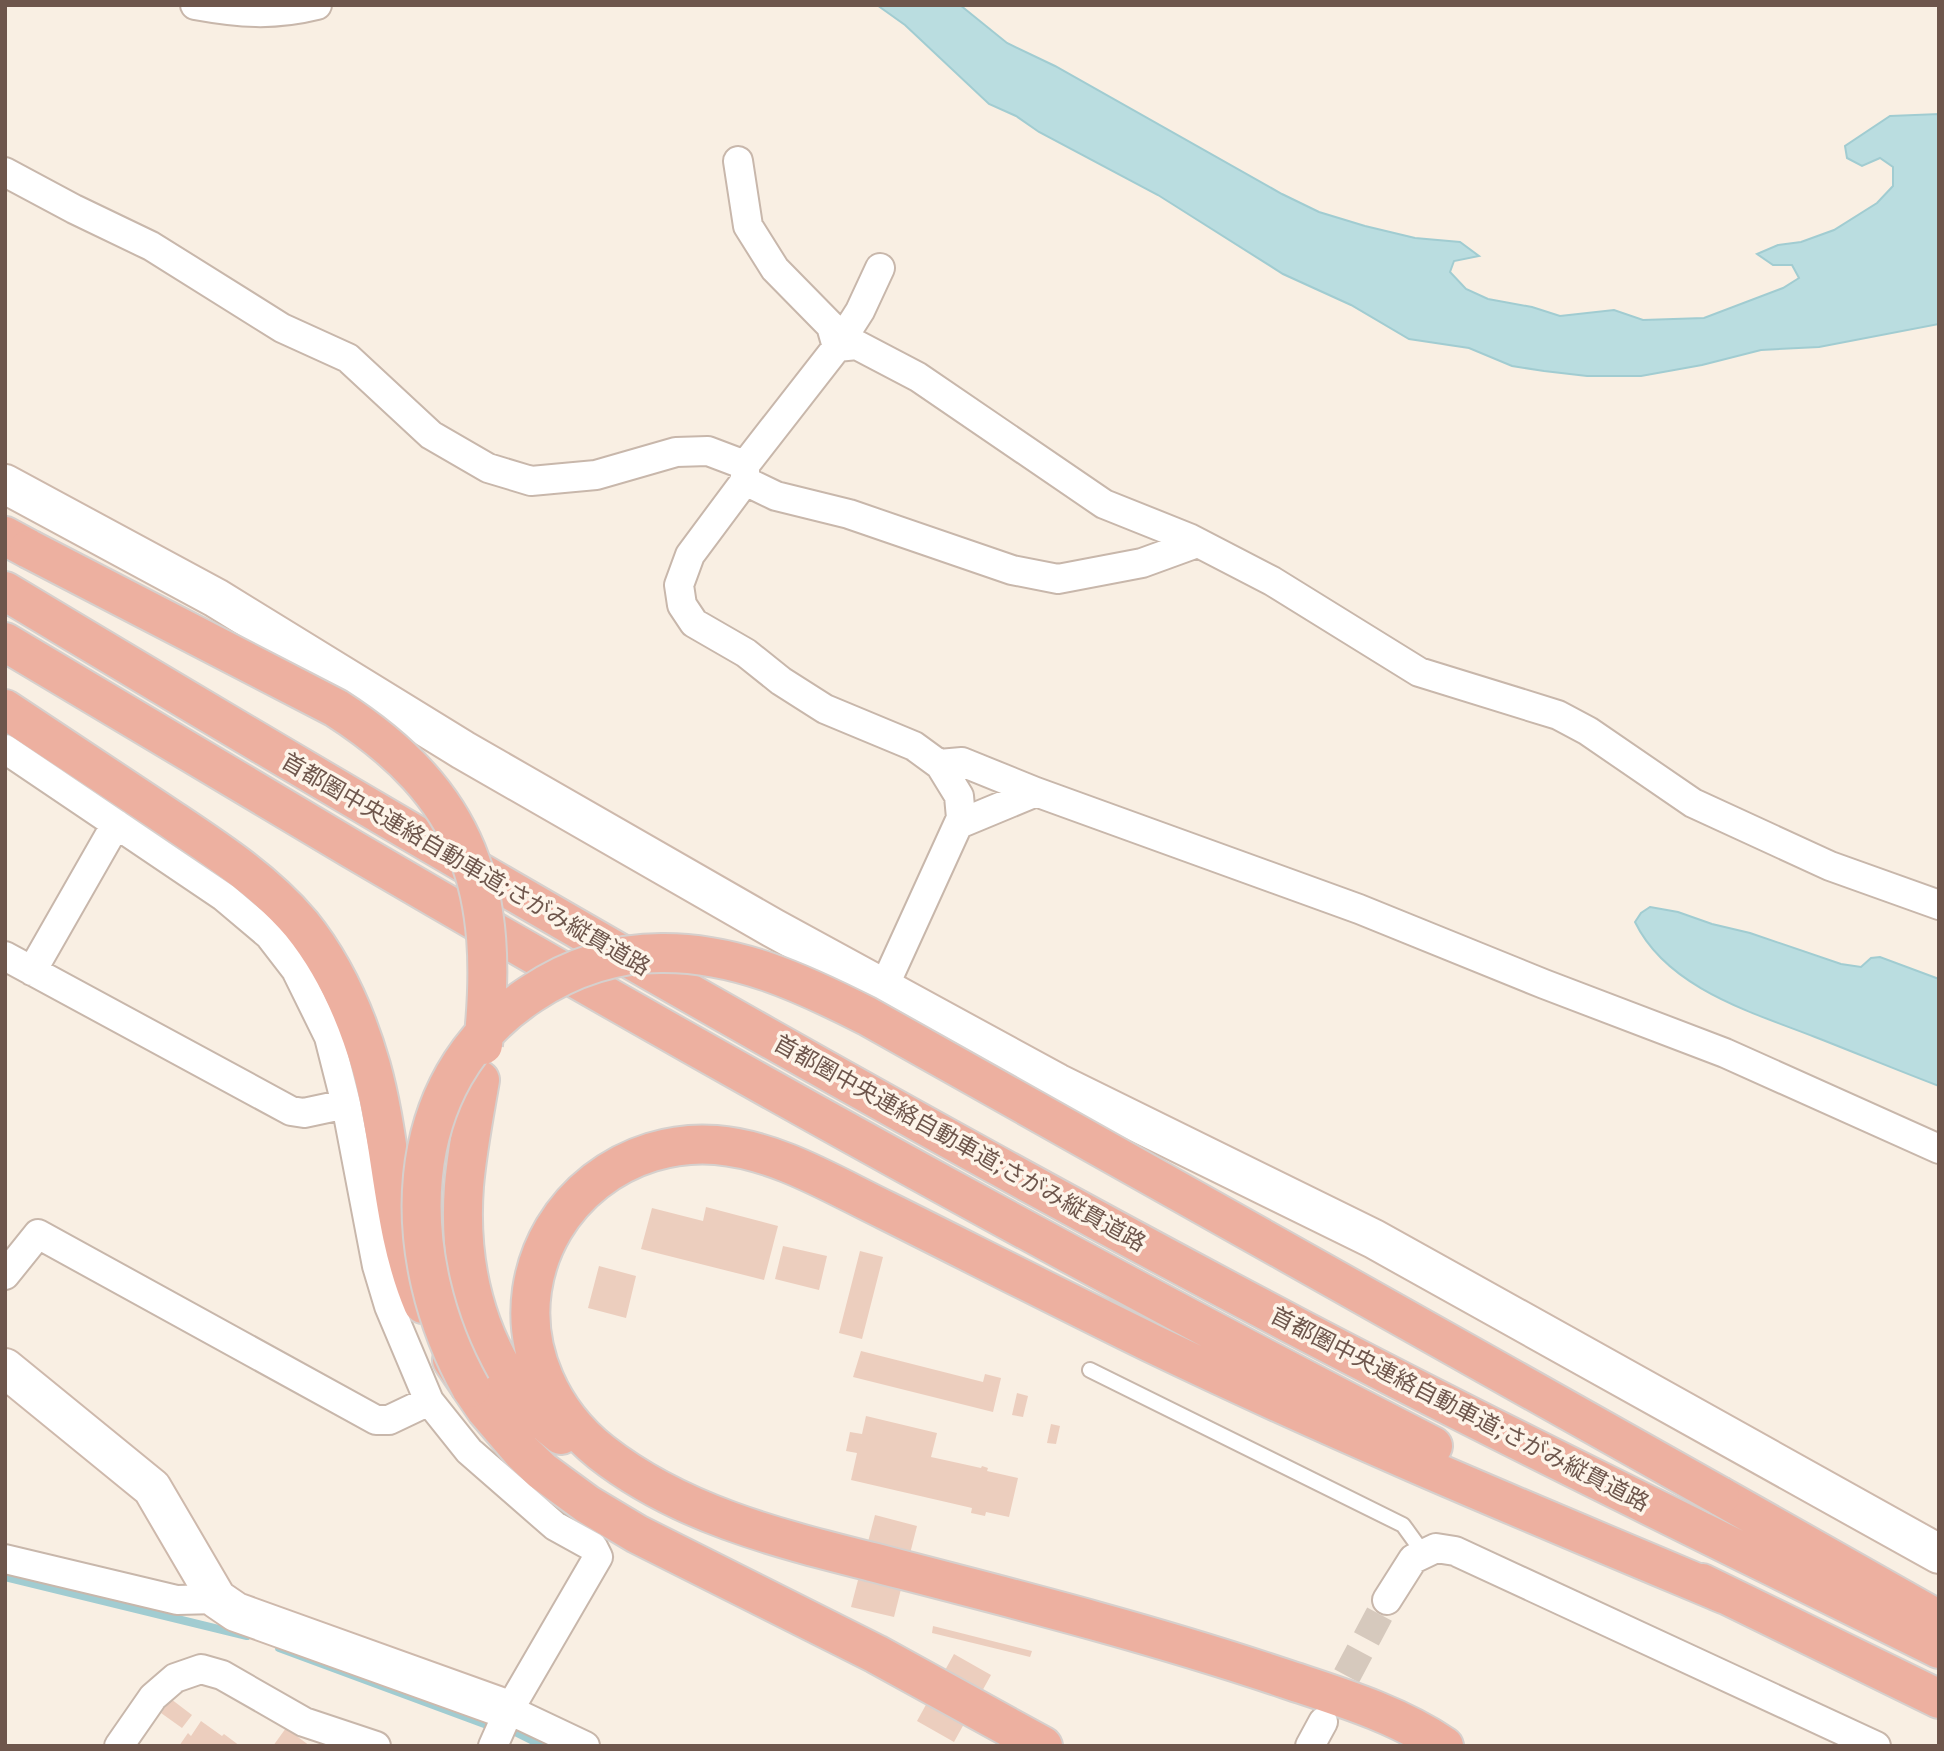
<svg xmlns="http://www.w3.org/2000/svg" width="1944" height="1751" font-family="'Golos Text','Noto Sans JP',sans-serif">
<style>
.water{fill:#badde0;stroke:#a1ccd1;stroke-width:2}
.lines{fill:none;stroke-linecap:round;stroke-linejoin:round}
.stream{stroke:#a1ccd1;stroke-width:8}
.building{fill:#eccebe}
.street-tunnel{stroke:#d6c9bd;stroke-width:28;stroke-dasharray:28 14;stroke-linecap:butt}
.lane-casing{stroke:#c8b7ab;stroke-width:18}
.street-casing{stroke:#c8b7ab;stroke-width:32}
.secondary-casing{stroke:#ceb9ac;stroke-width:42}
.highway-casing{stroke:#d6d0cd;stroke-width:42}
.lane{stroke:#fff;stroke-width:14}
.street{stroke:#fff;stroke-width:28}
.secondary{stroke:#fff;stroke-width:38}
.highway{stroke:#edb0a0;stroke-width:38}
.highway-bridge-casing{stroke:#d6d0cd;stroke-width:42;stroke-linecap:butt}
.highway-bridge{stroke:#edb0a0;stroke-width:38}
.labels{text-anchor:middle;stroke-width:7;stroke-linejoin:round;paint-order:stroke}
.street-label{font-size:23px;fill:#6e564c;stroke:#fdf4e9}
</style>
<rect width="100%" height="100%" fill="#f9efe3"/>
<!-- water -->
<path class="water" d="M 877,5 L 960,5 L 1007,43 L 1055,66 L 1282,194 L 1319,212 L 1365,226 L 1415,238 L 1460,242 L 1479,256 L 1454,261 L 1450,272 L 1466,289 L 1488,299 L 1532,307 L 1560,316 L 1614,310 L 1643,320 L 1704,318 L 1783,288 L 1799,278 L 1792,265 L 1773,265 L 1757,254 L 1778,245 L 1801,242 L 1834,230 L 1877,203 L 1893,186 L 1893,167 L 1880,158 L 1862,166 L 1847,158 L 1845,146 L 1890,116 L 1939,114 L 1939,324 L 1819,347 L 1761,350 L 1702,365 L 1641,376 L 1587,376 L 1544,371 L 1512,366 L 1469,348 L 1409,339 L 1351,305 L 1283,274 L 1158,195 L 1039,132 L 1016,116 L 989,104 L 905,25 Z
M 1650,907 L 1678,912 L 1712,924 L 1750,933 L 1841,964 L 1861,967 L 1871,958 L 1880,957 L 1939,979 L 1939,1086 C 1897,1070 1856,1053 1815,1037 C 1751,1012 1667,988 1635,922 L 1641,913 Z"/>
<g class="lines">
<!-- stream -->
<path class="stream" d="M 5,1577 L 247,1636
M 279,1648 L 487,1725
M 515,1732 L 543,1746"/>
</g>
<!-- building -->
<path class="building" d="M 706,1207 L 778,1226 L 764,1280 L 641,1249 L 652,1208 L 703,1221 Z
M 783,1246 L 827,1256 L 819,1290 L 775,1279 Z
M 860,1251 L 883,1257 L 862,1339 L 839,1333 Z
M 599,1266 L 636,1276 L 626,1318 L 588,1308 Z
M 861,1351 L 983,1382 L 985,1374 L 1001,1378 L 993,1412 L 853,1377 Z
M 1017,1393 L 1028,1396 L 1023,1417 L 1012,1415 Z
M 866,1416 L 937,1433 L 931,1457 L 981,1468 L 982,1466 L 988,1468 L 987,1471 L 1018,1478 L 1009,1517 L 986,1512 L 985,1516 L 971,1513 L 972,1508 L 851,1480 L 857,1453 L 846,1451 L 850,1432 L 862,1434 Z
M 1051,1424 L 1060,1426 L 1056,1444 L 1047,1443 Z
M 875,1515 L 917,1526 L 894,1617 L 851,1607 Z
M 933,1626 L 1032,1651 L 1030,1657 L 932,1633 Z
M 954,1654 L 991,1675 L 954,1742 L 917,1721 Z
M 171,1699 L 192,1715 L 182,1728 L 161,1713 Z
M 201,1721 L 222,1736 L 224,1734 L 240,1746 L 179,1746 L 188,1733 L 191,1736 Z
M 286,1728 L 310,1746 L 273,1746 Z"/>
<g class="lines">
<!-- street-tunnel -->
<path class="street-tunnel" d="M 1327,1713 L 1387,1600"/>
<!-- lane casing -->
<g class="lane-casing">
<path id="lane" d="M 1090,1370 L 1403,1525 L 1424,1554"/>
</g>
<!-- street casing -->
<g class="street-casing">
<path id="street" d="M 195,5 C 239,13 273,16 317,5
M 738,161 L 748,226 L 775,269 L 831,326 L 837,347
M 5,172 L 74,209 L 151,246 L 282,328 L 348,358 L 431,435 L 488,468 L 531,481 L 596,475 L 676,452 L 708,451 L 745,465 L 837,347 L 857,345 L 918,377 L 1104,504 L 1189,538 L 1272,581 L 1419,672 L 1558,715 L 1588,731 L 1693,803 L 1830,866 L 1939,905
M 837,347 L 860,311 L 880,268
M 745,465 L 745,481 L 690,555 L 679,585 L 682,605 L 694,623 L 746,653 L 781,681 L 825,709 L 914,746 L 940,765 L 959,796 L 961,818 L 883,989
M 745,481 L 776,496 L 849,514 L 1012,570 L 1058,579 L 1142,563 L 1197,543
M 5,749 L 224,897 L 269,935 L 296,970 L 329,1037 L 346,1104 L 377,1266 L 389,1306 L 429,1401 L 469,1451 L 555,1526 L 593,1547 L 598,1557 L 509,1710 L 493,1746
M 939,764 L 962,762 L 1036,792 L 1359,909 L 1544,984 L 1725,1053 L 1939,1149
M 959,824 L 1036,792
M 5,956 L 291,1111 L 304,1113 L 346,1104
M 32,971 L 116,824
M 5,1275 L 38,1234 L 376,1420 L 389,1420 L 429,1401
M 5,1559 L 177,1600 L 217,1599
M 1387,1600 L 1413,1559 L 1436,1548 L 1455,1551 L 1876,1746
M 509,1710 L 585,1746
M 119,1746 L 153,1697 L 175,1678 L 201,1669 L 222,1675 L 304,1722 L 376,1746
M 1310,1746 L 1323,1722"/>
</g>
<!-- secondary casing -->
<g class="secondary-casing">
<path id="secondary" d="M 5,484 L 216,598 L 463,750 L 773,928 L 1057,1083 L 1374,1239 L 1939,1554
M 5,1368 L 152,1488 L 217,1599 L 236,1612 L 509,1710"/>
</g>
<!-- highway casing -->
<g class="highway-casing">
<path id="highway" d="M 5,536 L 29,549
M 5,591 C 429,846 857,1095 1295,1326 C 1508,1438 1724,1542 1939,1649
M 5,642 C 121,711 236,781 352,849 C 707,1057 1067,1257 1433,1446
M 5,709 C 57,743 108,778 160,812 C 209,845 262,878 301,924 C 335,966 356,1014 371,1066 C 393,1144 391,1229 423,1304
M 480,1080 C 474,1115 467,1151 464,1186 C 457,1280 485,1376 561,1435
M 452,1360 L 486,1410 L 522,1452 L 542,1471 L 587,1504 L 637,1534 L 876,1654 L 1043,1746
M 1720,1496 L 1939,1620
M 1702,1583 L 1939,1699
M 1444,1746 C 1397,1714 1340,1697 1286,1679 C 1150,1633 1011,1598 872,1562 C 777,1538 680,1514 601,1452 C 552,1413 523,1352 532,1290 C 545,1201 627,1138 716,1145 C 777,1150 833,1185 887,1211 C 975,1255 1063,1300 1151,1343 C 1340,1434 1533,1514 1726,1595"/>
</g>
<!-- lane -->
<use href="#lane" class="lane"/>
<!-- street -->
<use href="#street" class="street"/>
<!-- secondary -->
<use href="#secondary" class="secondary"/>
<!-- highway -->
<use href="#highway" class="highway"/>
<!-- highway-bridge casing -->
<g class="highway-bridge-casing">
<path id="highway-bridge" d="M 29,549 L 336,708 C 471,795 500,890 483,1045
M 471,1388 C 399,1259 395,1083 531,994 C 570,968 613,953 661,953 C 735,952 802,983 867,1016 L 1720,1496"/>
</g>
<!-- highway-bridge -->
<use href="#highway-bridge" class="highway-bridge"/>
</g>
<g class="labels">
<!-- street labels -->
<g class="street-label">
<text transform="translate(466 864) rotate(30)" y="8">首都圏中央連絡自動車道;さがみ縦貫道路</text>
<text transform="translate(960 1143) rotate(29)" y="8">首都圏中央連絡自動車道;さがみ縦貫道路</text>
<text transform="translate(1460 1409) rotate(27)" y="8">首都圏中央連絡自動車道;さがみ縦貫道路</text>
</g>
</g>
<!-- border -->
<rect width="1944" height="1751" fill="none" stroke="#6e564c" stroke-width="14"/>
</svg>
